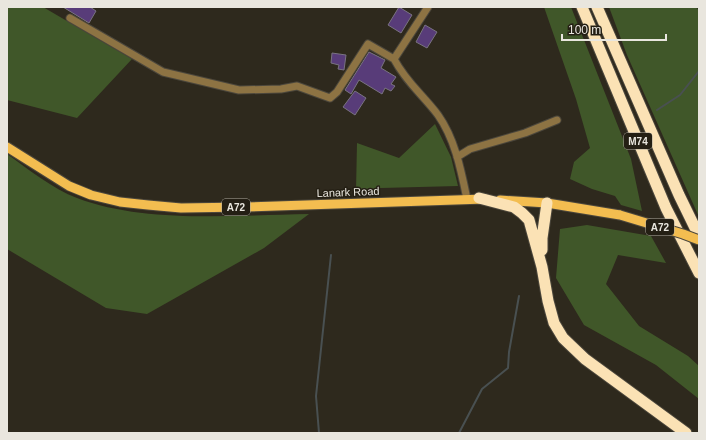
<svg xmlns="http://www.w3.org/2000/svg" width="706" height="440" font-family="Helvetica,sans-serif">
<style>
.green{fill:#405729}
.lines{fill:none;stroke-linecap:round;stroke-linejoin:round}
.stream{stroke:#495051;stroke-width:2}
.building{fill:#583c79;stroke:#797381}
.minor-casing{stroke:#4c473c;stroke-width:9}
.major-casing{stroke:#4c473c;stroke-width:11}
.highway-casing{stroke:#4c473c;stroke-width:13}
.minor{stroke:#8d7343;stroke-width:7}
.major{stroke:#f3bd50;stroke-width:9}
.highway{stroke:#fbe2b5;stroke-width:11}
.major-bridge-casing{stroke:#4c473c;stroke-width:11;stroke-linecap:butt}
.major-bridge{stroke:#f3bd50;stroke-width:9}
.labels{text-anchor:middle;stroke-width:3;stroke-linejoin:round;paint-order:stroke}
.shield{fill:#241f14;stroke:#aeaaa1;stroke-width:1}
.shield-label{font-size:10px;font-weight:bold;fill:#e9e6de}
.street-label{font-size:11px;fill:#e9e6de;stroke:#241f14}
</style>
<rect width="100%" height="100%" fill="#2e291d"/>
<!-- green -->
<path class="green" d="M 7,7 L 43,7 L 132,59 L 77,118 L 7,100 Z
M 544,7 L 571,7 L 631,159 L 642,211 L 621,205 L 615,196 L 592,189 L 570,179 L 574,162 L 590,148 L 576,99 Z
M 609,7 L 695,7 L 699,10 L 699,217 L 627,55 Z
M 435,124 L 451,157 L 458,186 L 381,188 L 356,191 L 357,143 L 399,158 Z
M 7,154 C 28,169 53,189 77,198 C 145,224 236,215 309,214 L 264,248 L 147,314 L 106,308 L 7,249 Z
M 587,225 L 651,236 L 666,263 L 618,255 L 606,284 L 639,326 L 688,356 L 699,366 L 699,399 L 656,365 L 584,325 L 556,278 L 560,229 Z"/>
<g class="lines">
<!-- stream -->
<path class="stream" d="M 657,110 L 680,95 L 699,71
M 319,433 L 316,396 L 331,255
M 459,433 L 482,389 L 508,368 L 509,352 L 519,296"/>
</g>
<!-- building -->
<path class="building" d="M 63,7 L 90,7 L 96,11 L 89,23 Z
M 399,7 L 412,15 L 401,33 L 388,25 Z
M 425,25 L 437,32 L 427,48 L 416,42 Z
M 369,52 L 385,60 L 381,68 L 396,77 L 391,84 L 395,86 L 391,91 L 385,88 L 382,94 L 359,80 L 351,94 L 345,90 Z
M 332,53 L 346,55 L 344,70 L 338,69 L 339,65 L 331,63 Z
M 355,91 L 366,98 L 355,115 L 343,107 Z"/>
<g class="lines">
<!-- minor casing -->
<g class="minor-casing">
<path id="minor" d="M 428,7 L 394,59 C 406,82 423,95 438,115 C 455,139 461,170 467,199
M 70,18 L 163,72 L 239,90 L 281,89 L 297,86 L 330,98 L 337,92 L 368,44 L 394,59
M 457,157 L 470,149 L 525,133 L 557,120"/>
</g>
<!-- major casing -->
<g class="major-casing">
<path id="major" d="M 7,147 L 69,186 L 91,195 L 120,202 L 148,205 L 181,208 L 245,207 L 485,199
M 500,200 L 547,203 L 620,215"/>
</g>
<!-- highway casing -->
<g class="highway-casing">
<path id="highway" d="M 582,7 L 666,208 L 699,273
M 597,7 L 679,195 L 699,236
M 479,198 L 514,207 L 522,213 L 529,220 L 542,267 L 548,301 L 554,323 L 563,338 L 585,359 L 686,433
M 542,250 L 542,238 L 547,203"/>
</g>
<!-- minor -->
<use href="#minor" class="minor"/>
<!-- major -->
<use href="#major" class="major"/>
<!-- highway -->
<use href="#highway" class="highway"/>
<!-- major-bridge casing -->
<g class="major-bridge-casing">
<path id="major-bridge" d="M 620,215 L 683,234 L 699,240"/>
</g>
<!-- major-bridge -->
<use href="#major-bridge" class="major-bridge"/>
</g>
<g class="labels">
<!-- shield labels -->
<g class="shield">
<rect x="624" y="133" width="28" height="16" rx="3"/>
<rect x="222" y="199" width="28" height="16" rx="3"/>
<rect x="646" y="219" width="28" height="16" rx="3"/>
</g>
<g class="shield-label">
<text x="638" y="145">M74</text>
<text x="236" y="211">A72</text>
<text x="660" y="231">A72</text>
</g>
<!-- street labels -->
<g class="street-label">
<text transform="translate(348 192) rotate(-2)" y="4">Lanark Road</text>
</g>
</g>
<!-- border -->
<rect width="706" height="440" fill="none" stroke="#e9e6de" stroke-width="16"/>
<!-- scale -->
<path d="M562 34v6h104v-6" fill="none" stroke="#e9e6de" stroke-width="2"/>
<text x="568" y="34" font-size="12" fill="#e9e6de" stroke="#241f14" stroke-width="3" paint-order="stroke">100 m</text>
</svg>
